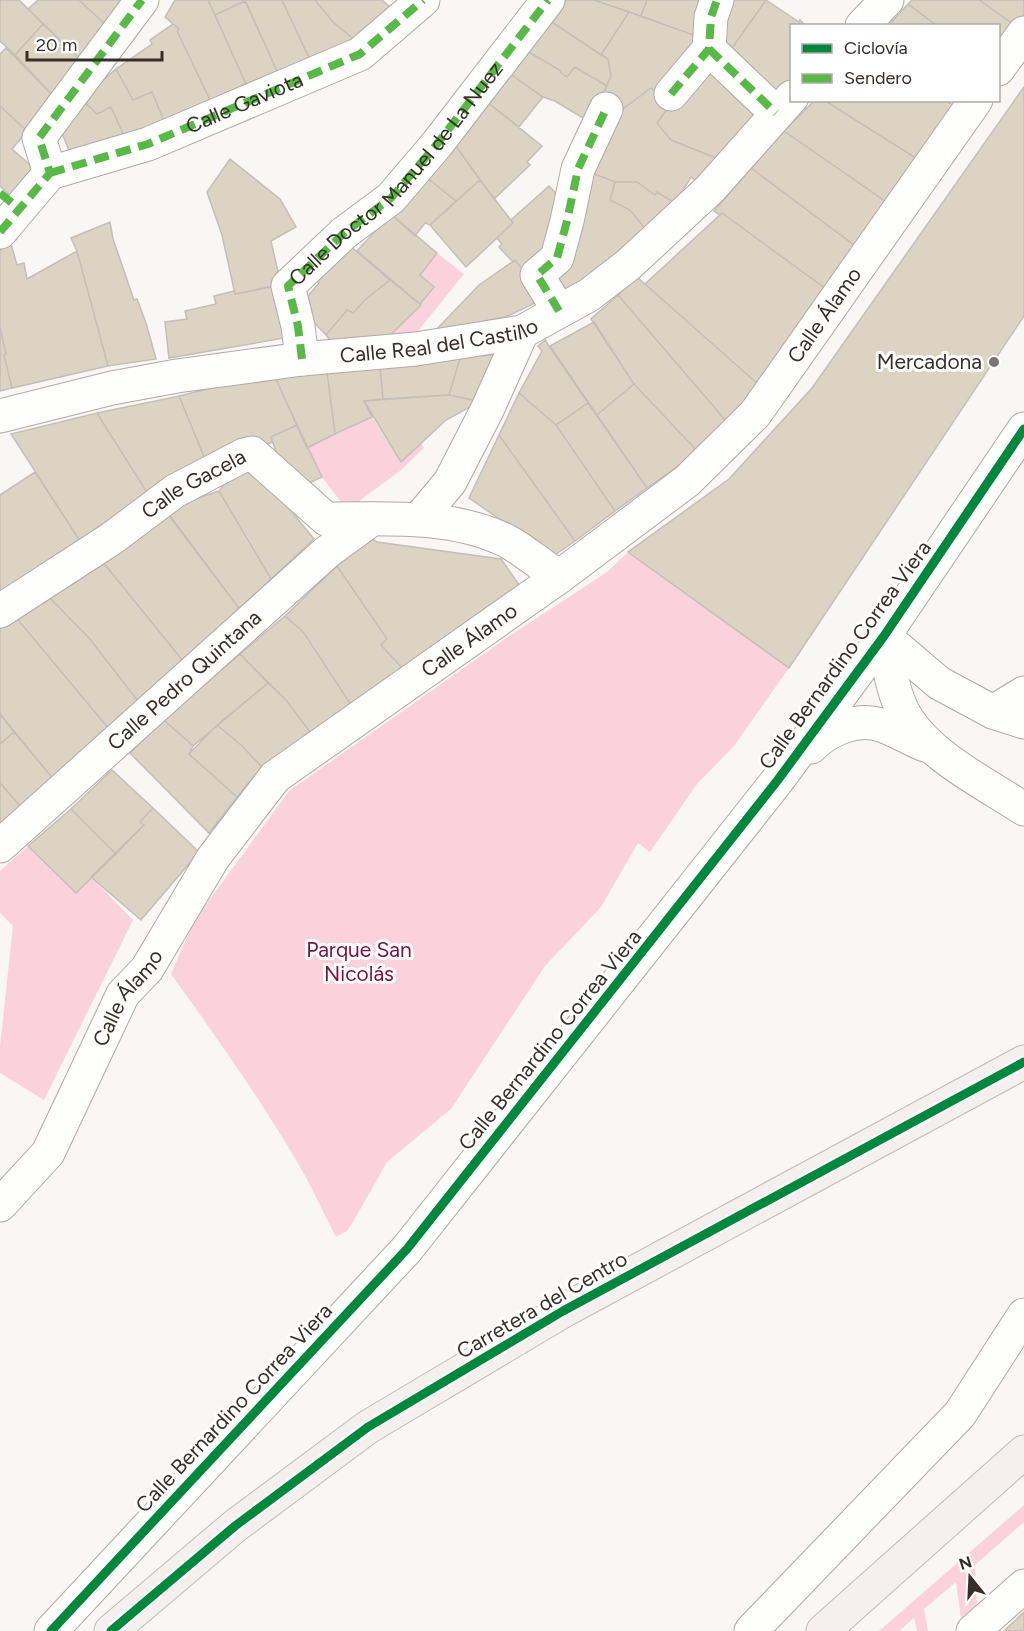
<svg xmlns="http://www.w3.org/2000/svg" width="1024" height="1631" font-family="Figtree,sans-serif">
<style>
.green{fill:#fbd2db}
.building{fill:#ddd3c2;stroke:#c3beb9;stroke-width:1.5}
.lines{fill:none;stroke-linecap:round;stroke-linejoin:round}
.minor-casing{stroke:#b0aaa6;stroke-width:35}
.major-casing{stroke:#c5b9b6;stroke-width:35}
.minor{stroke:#fefefd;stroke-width:33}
.major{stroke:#f5efed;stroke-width:33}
.quiet{stroke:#58b947;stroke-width:8;stroke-dasharray:15 8;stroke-linecap:butt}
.cycleway-casing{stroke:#fff;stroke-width:13}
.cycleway{stroke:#00873e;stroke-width:9}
.poi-dot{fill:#7c746f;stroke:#fff;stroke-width:2}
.labels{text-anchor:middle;stroke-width:6;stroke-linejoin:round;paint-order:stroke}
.street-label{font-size:21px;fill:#382e27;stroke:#fff}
.poi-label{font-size:21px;fill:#382e27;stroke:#fff;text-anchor:end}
.park-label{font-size:21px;fill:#7d0f3e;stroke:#fff}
</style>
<rect width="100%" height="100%" fill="#f9f6f4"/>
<!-- green -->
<path class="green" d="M 437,253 L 464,274 L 413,337 L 382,343 L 420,305 L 433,287 L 420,275 Z
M 372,417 L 401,462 L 420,442 L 424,448 L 400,471 L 347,510 L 322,477 L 307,448 Z
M 628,552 L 789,668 L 734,746 L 697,784 L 650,852 L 638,843 L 601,907 L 545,966 L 451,1109 L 387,1162 L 353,1222 L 347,1231 L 336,1237 C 323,1212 311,1185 296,1160 C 258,1096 215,1035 171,974 L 194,921 L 289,791 L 508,637 L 607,572 Z
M 28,846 L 76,893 L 91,877 L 133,920 L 44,1100 L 0,1073 L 0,1046 L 13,926 L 0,913 L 0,871 Z
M 1024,1505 L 1024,1522 L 975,1565 L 977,1604 L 961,1618 L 956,1582 L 924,1609 L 928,1631 L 917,1631 L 914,1618 L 899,1631 L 879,1631 Z"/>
<!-- building -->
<path class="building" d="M 0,0 L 19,0 L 43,24 L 15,55 L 0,41 Z
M 38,0 L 79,0 L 111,30 L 86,65 L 28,9 Z
M 79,0 L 134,0 L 111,30 Z
M 175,0 L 208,0 L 246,84 L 210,100 L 177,31 L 179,29 L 165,17 Z
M 208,0 L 245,0 L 245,1 L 215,15 Z
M 245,0 L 282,0 L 310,60 L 277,71 Z
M 282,0 L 315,0 L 333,22 L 357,42 L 310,60 Z
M 315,0 L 382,0 L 389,6 L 357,42 L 333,22 Z
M 566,0 L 594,0 L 629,12 L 601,55 L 550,21 Z
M 594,0 L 647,0 L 641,16 Z
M 647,0 L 713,0 L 699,37 L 641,16 Z
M 721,0 L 766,0 L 730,51 L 722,45 Z
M 766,0 L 799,22 L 800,20 L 806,26 L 792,26 L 792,80 L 776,95 L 730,51 Z
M 912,0 L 979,0 L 1016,26 L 998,51 L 998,26 L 937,26 L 908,4 Z
M 979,0 L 1024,0 L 1024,14 L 1016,26 Z
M 245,1 L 277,71 L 246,84 L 215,15 Z
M 908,4 L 935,24 L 937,26 L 888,26 Z
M 629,12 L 699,37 L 661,95 L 651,88 L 624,108 L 604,92 L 611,76 L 608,59 L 601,55 Z
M 550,21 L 608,59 L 611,76 L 607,86 L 575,67 L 567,77 L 560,72 L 561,71 L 527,51 Z
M 43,24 L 86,65 L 57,100 L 15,55 Z
M 173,24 L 179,29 L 177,31 L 210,100 L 164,121 L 152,92 L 133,100 L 116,69 L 152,44 L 150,40 Z
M 6,48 L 57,100 L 27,131 L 0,106 L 0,54 Z
M 527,51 L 561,71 L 560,72 L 567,77 L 575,67 L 607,86 L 591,123 L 555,101 L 543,97 L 509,73 Z
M 116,69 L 133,100 L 152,92 L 164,121 L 125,138 L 111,107 L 97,114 L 81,99 Z
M 509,73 L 543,97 L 519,127 L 487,102 Z
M 710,73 L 761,108 L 726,162 L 671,140 L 657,123 L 671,104 Z
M 1024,87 L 1024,316 L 789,668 L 628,552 L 729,479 L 812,388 Z
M 651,88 L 671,104 L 657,123 L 671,140 L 726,162 L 704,187 L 691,177 L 675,203 L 657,192 L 655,195 L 637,182 L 615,182 L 584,170 L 584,165 L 624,108 Z
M 81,99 L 97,114 L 111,107 L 125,138 L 73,160 L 58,124 Z
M 815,100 L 824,100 L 922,162 L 892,206 L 784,131 Z
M 824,100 L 945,100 L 960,110 L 922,162 Z
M 487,102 L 542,146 L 527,162 L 530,165 L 494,199 L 453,142 Z
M 0,106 L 27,131 L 12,149 L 35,169 L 12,197 L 0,186 Z
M 784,131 L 892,206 L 858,248 L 751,168 Z
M 453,142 L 480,180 L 456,201 L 425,176 Z
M 230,159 L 280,199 L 296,227 L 271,241 L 281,285 L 235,294 L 222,235 L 207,192 Z
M 751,168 L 858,248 L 826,289 L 722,213 L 720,215 L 714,211 Z
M 584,170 L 615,182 L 610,200 L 630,210 L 647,231 L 561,298 L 544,274 Z
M 425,176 L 456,201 L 430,225 L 425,223 L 415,236 L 391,214 Z
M 480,180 L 513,223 L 466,267 L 430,225 Z
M 615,182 L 637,182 L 655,195 L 657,192 L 675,203 L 647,231 L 630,210 L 610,200 Z
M 549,186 L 567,205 L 547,258 L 523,270 L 515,260 L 513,262 L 499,247 L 502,244 L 497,238 L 513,223 L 511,220 Z
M 722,213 L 826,289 L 759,385 L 645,284 Z
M 391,214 L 437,253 L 420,275 L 434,287 L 420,304 L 357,251 Z
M 110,222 L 113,239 L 134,300 L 137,299 L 146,323 L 156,359 L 108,366 L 77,251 L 71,238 Z
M 15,231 L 17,239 L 11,244 L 17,265 L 24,263 L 27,279 L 77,251 L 108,366 L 12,388 L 4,355 L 6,354 L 0,328 L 0,251 Z
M 342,239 L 390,280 L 365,300 L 353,313 L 347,310 L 326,335 L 299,307 L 319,283 L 312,278 Z
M 515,260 L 545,298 L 508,316 L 434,332 L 479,285 Z
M 637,277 L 759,385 L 727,422 L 618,295 Z
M 390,280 L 421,305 L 382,343 L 336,347 L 326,335 L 347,310 L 353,313 L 365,300 Z
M 279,285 L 290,337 L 169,358 L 165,322 L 187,319 L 185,311 L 216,304 L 214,296 L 234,291 L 235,294 Z
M 618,295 L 727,422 L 698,452 L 634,384 L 591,319 Z
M 594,322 L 634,384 L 597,415 L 550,346 Z
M 0,328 L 6,354 L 4,355 L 12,388 L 0,391 Z
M 545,340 L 588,403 L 556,425 L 519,393 L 542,351 L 538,346 Z
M 500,354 L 477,401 L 449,395 L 460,358 Z
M 460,358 L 449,395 L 383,399 L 380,366 Z
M 380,366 L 383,399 L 364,401 L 372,417 L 335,434 L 327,372 Z
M 327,372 L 335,434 L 307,448 L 275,377 Z
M 275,377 L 297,425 L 271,437 L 272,442 L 266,445 L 207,464 L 179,396 L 215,387 Z
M 634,384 L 698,452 L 647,488 L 597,415 Z
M 519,393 L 556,425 L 615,511 L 575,541 L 499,435 Z
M 449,395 L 477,401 L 477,403 L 446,420 L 401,462 L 364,401 Z
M 179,396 L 207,464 L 151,499 L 97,413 Z
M 588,403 L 647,488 L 615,511 L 556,425 Z
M 97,413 L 151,499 L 82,544 L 11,434 Z
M 297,425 L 322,477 L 299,488 L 278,458 L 271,437 Z
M 499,435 L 575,541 L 553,556 L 469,498 Z
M 247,457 L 314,539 L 271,579 L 219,491 Z
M 35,472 L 82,544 L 0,598 L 0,495 Z
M 219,491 L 271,579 L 241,611 L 165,509 Z
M 167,513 L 241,611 L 183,661 L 98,556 Z
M 366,534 L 377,542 L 501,559 L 522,589 L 405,671 L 381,645 L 387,639 L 337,566 L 359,549 Z
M 98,556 L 183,661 L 138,701 L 89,638 L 45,593 Z
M 337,566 L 387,639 L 381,645 L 405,671 L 353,708 L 304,633 L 285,616 Z
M 45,593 L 89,638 L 138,701 L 109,729 L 14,615 Z
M 14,615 L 109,729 L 55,781 L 0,714 L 0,625 Z
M 285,616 L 304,633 L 353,708 L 313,736 L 286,700 L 240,654 Z
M 240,654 L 268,683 L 193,746 L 164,720 Z
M 268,683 L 286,700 L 313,736 L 262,767 L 241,745 L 217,725 Z
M 0,714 L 14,732 L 0,744 Z
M 164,720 L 193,746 L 189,754 L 237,797 L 209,833 L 130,753 Z
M 217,725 L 241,745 L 262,767 L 237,797 L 189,754 Z
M 14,732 L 55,781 L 23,809 L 0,783 L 0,744 Z
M 112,770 L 153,808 L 140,822 L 144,825 L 116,854 L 71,809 Z
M 0,783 L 23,809 L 0,830 Z
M 153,808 L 199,852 L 141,920 L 91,877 L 144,825 L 140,822 Z
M 71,809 L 116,854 L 76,893 L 28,846 Z
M 1024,1612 L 1024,1631 L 1004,1631 Z"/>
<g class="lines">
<!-- minor casing -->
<g class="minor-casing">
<g id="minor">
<path d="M 862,26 L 887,0"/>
<path d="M 709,49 L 776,113"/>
<path d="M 998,69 L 1024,33"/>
<path d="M 671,94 L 709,49 L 711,17 L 717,0"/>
<path id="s1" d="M 50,173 L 148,144 L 360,54 L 423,0"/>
<path d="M 0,232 L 50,173 L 39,138 L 142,0"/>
<path d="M 559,311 L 537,275 L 557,258 L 567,221 L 578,169 L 606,109"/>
<path d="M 302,359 L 298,326 L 288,286 L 344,233 L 391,198 L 437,144 L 548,0"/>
<path id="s2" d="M 0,416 L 112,388 L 177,376 L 302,359 L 416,349 L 522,332 L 589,295 L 628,265 L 710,189 L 792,97"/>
<path d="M 419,519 L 450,482 L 487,410 L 522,332"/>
<path id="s3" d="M 0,611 L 111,539 L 175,491 L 244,455 L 252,453 L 326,519 C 386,519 450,514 505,540 C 524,550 541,565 559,577"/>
<path d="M 884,636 C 888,662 893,698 908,720 C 933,758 986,784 1024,809"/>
<path d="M 884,636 L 939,683 L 993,712 L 1024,722"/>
<path d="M 993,712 L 1024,693"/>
<path d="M 811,747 C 828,730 856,717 881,725 C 896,730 910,739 925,745"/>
<path id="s4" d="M 0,846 L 327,552 L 372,519"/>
<path id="s5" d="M 0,1205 L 48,1153 L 123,994 L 147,969 L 213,858 L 275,777 L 559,577 L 687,481 L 755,414 L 976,100"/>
<path d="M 51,1631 L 407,1249 L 777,781 L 884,636 L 1024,429"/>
<path d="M 751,1631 L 960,1414 L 1024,1315"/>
<path d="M 973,1631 L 1024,1586"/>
</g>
</g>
<!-- major casing -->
<g class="major-casing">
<path id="major" d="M 111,1631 L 235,1526 L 368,1427 L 563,1311 L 1024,1062
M 823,1631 L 1024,1452"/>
</g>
<!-- minor -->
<use href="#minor" class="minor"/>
<!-- major -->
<use href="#major" class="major"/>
<!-- quiet -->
<g class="quiet">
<path d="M 709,49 L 776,113"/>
<path d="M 671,94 L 709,49 L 711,17 L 717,0"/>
<path d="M 50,173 L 148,144 L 360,54 L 423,0"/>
<path d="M 0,193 L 19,209"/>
<path d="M 0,232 L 50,173 L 39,138 L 142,0"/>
<path d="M 559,311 L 537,275 L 557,258 L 567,221 L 578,169 L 606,109"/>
<path id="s6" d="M 302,359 L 298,326 L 288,286 L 344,233 L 391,198 L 437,144 L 548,0"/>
</g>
<!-- cycleway casing -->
<g class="cycleway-casing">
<path id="cycleway" d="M 51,1631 L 407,1249 L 777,781 L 884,636 L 1024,429
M 111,1631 L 235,1526 L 368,1427 L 563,1311 L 1024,1062"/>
</g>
<!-- cycleway -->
<use href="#cycleway" class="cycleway"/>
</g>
<!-- markers -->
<circle class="poi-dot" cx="994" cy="362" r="6"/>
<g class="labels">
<!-- street labels -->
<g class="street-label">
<text dy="7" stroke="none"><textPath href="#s1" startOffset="207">Calle Gaviota</textPath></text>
<text dy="7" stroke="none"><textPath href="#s6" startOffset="231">Calle Doctor Manuel de La Nuez</textPath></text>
<text dy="7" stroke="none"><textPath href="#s5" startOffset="1236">Calle Álamo</textPath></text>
<text dy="7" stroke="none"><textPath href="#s2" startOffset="446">Calle Real del Castillo</textPath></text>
<text dy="7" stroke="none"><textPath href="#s3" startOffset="232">Calle Gacela</textPath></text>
<text dy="7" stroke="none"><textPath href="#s5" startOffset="750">Calle Álamo</textPath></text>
<text transform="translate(845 655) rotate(-54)" y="7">Calle Bernardino Correa Viera</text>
<text dy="7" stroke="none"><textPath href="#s4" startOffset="248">Calle Pedro Quintana</textPath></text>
<text dy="7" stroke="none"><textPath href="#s5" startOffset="246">Calle Álamo</textPath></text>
<text transform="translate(550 1040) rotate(-51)" y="7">Calle Bernardino Correa Viera</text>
<text transform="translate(542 1305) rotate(-30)" y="7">Carretera del Centro</text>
<text transform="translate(234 1408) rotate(-47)" y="7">Calle Bernardino Correa Viera</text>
</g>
<!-- poi labels -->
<g class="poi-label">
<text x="982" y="369">Mercadona</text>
</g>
<!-- park labels -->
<g class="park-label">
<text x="359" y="957">Parque San<tspan x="359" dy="24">Nicolás</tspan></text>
</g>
</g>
<!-- legend -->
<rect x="790" y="24" width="210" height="78" fill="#ffffff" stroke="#afaba9" stroke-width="1.5"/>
<rect x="802" y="44" width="30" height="9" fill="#00873e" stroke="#afaba9" stroke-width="1.5"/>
<text x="844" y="54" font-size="18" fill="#382e27">Ciclovía</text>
<rect x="802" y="74" width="30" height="9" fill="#58b947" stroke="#afaba9" stroke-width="1.5"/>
<text x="844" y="84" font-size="18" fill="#382e27">Sendero</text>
<!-- north arrow -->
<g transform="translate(970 1577) rotate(342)" stroke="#ffffff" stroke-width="4.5" paint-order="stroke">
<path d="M0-4.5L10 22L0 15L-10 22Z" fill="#382e27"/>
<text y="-9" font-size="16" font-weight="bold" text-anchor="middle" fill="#382e27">N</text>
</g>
<!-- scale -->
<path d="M27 51v9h135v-9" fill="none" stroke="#382e27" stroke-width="3"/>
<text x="36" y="51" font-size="18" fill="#382e27" stroke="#ffffff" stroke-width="4.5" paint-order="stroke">20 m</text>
</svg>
